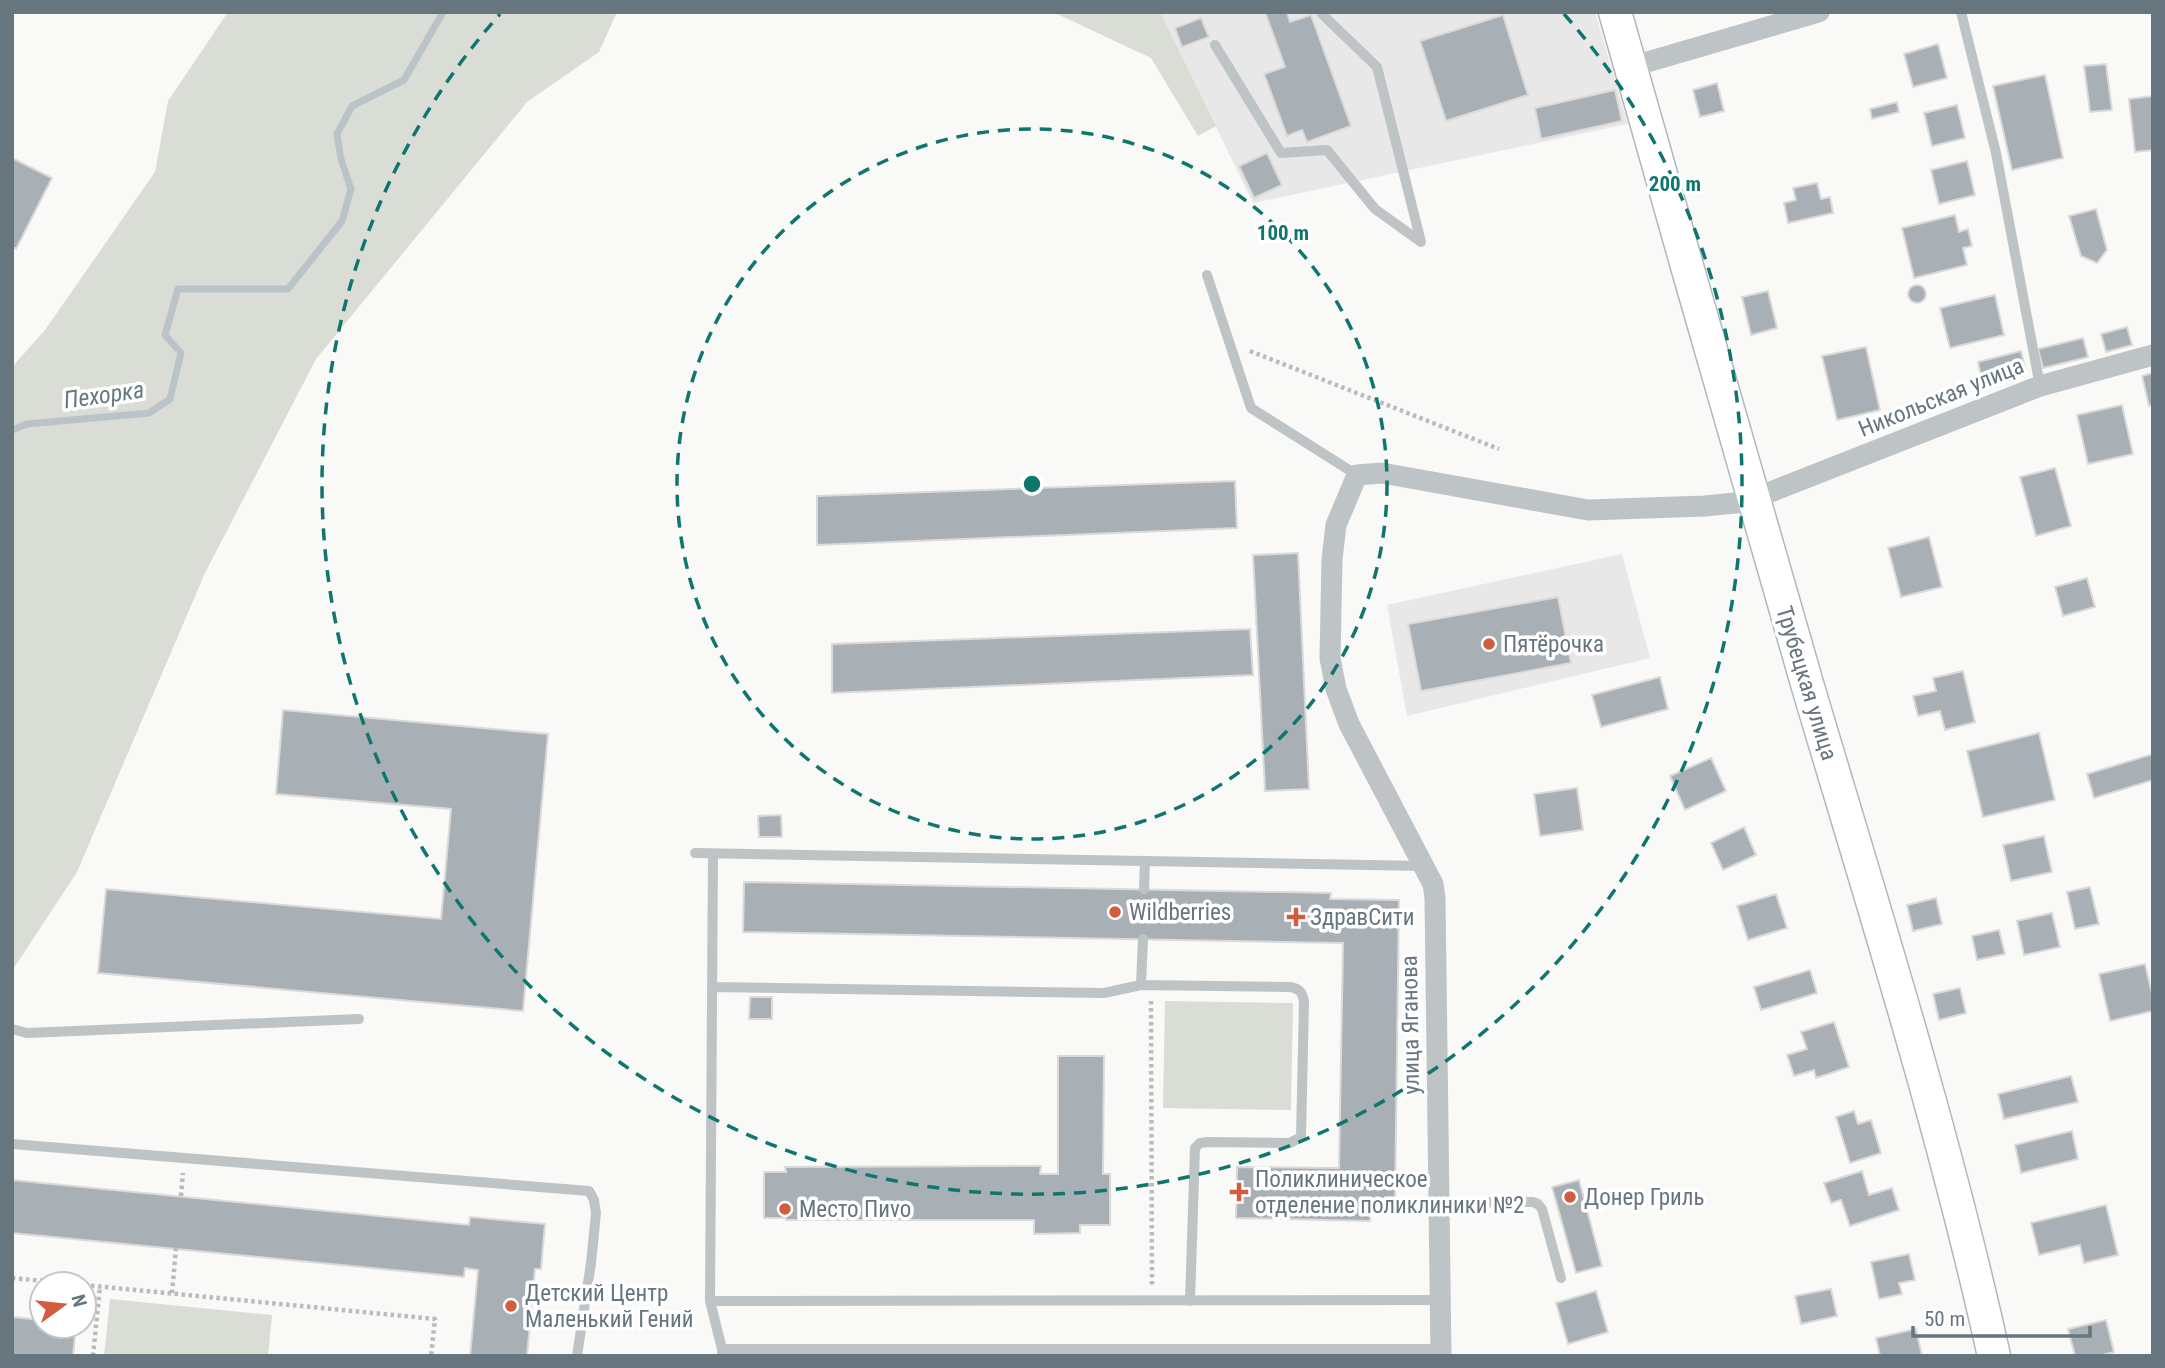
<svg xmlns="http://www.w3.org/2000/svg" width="2165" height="1368" font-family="'Roboto Condensed',sans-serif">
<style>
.built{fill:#e7e8e7}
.green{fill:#d9ddd6}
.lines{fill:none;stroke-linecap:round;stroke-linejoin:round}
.stream{stroke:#bac4c8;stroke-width:7}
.building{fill:#a9b0b5;stroke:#dbdad9;stroke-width:2}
.secondary-casing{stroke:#b1b7bb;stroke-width:35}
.path{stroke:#b9bcbe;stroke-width:4.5;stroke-dasharray:3.5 3.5;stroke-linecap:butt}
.service{stroke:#bec3c6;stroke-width:10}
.minor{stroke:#bec3c6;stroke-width:21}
.secondary{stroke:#fff;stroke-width:32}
.ring{fill:none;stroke:#0f766e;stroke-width:3.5;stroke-dasharray:12 9}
.poi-dot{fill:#d15d3e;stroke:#fff;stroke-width:2.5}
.labels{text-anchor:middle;stroke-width:7;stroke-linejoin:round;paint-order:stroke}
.street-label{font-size:23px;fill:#66757e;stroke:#fff}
.poi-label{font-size:23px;fill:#66757e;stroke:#fff;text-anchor:start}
.water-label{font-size:24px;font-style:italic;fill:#67797f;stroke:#fff}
.centre{fill:#0f766e;stroke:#fff;stroke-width:3.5}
.ring-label{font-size:21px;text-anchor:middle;font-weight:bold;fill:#0f766e;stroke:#fff;stroke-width:7;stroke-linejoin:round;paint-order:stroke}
</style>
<rect width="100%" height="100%" fill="#f9f9f7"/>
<!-- built -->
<path class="built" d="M 1160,12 L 1595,12 L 1628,124 L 1253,203 Z
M 1622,554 L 1650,658 L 1407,716 L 1387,605 Z"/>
<!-- green -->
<path class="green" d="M 228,12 L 617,12 L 599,52 L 527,102 L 316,359 L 205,573 L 77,872 L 12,971 L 12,367 L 45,330 L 155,172 L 168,101 Z
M 1053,12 L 1160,12 L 1216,126 L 1198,136 L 1151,58 Z
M 1165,1001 L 1293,1003 L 1291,1110 L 1163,1108 Z
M 110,1299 L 272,1315 L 268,1356 L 104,1356 Z"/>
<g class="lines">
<!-- stream -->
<path class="stream" d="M 12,430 L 27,424 L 149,413 L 170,399 L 181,353 L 165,335 L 178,289 L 288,289 L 342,221 L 351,189 L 341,159 L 337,134 L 352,106 L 404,80 L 443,12"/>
</g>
<!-- building -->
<path class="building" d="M 1265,12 L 1287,12 L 1290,22 L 1311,15 L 1351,126 L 1307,142 L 1302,130 L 1287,136 L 1264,74 L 1285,67 Z
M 1503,15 L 1528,95 L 1446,121 L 1420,41 Z
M 1201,18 L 1209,37 L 1182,47 L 1175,28 Z
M 1938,44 L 1947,78 L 1913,87 L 1904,54 Z
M 2106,64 L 2112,110 L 2090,112 L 2084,66 Z
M 2045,75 L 2063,158 L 2012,170 L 1993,86 Z
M 1717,83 L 1724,111 L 1700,117 L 1693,90 Z
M 1615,90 L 1622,121 L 1541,139 L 1535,108 Z
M 2153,96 L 2153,150 L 2135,152 L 2129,99 Z
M 1897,102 L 1899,112 L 1872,119 L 1870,109 Z
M 1957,105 L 1965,138 L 1932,146 L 1924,113 Z
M 1267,153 L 1282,185 L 1254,198 L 1239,166 Z
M 12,158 L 52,178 L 16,249 L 12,247 Z
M 1967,161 L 1975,195 L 1939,204 L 1931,170 Z
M 1817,183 L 1821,199 L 1830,197 L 1833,213 L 1788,223 L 1784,203 L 1796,200 L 1793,188 Z
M 2096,209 L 2107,250 L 2097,263 L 2081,256 L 2069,216 Z
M 1955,215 L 1959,232 L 1968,229 L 1972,246 L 1963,248 L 1967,265 L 1914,278 L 1902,228 Z
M1908 294a9 9 0 1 1 18 0a9 9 0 1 1-18 0Z
M 1768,291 L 1777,328 L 1751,335 L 1742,297 Z
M 1995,295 L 2004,335 L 1950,348 L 1940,308 Z
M 2127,327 L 2132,345 L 2106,352 L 2101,334 Z
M 2083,338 L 2088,357 L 2043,368 L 2038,349 Z
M 1866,347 L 1880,410 L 1837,420 L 1822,356 Z
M 2021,351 L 2026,371 L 2023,376 L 1983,386 L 1978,362 Z
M 2153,373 L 2153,405 L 2149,406 L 2142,376 Z
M 2122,405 L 2133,454 L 2088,464 L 2077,415 Z
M 2055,468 L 2071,526 L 2036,536 L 2020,477 Z
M 1235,481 L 1237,528 L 817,545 L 817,496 Z
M 1929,537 L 1942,587 L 1901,597 L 1888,548 Z
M 1298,553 L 1309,789 L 1265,791 L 1253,555 Z
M 2087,578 L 2095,607 L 2063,616 L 2055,587 Z
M 1558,597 L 1571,663 L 1421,691 L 1408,624 Z
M 1250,629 L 1253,675 L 832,693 L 832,644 Z
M 1963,671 L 1975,722 L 1945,730 L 1940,711 L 1918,716 L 1913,696 L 1936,691 L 1933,678 Z
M 1660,677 L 1668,709 L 1601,727 L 1592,695 Z
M 283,710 L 548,734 L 523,1011 L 98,973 L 106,889 L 441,919 L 451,809 L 276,794 Z
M 2039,733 L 2055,800 L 1983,817 L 1967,751 Z
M 2153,754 L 2153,780 L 2094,798 L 2087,774 Z
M 1711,758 L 1726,791 L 1685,810 L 1670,776 Z
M 1577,788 L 1583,830 L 1540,836 L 1534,794 Z
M 781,815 L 782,837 L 759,837 L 758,816 Z
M 1744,827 L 1756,855 L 1723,870 L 1711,843 Z
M 2044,836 L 2052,872 L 2011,881 L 2003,845 Z
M 744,882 L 1331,893 L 1330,899 L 1399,900 L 1395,1205 L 1371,1205 L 1370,1221 L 1236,1218 L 1237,1167 L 1339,1168 L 1343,943 L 743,932 Z
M 2090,887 L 2099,924 L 2075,929 L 2067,892 Z
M 1776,894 L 1787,928 L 1748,940 L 1737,906 Z
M 1936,898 L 1942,924 L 1913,931 L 1907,905 Z
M 2052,913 L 2060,947 L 2024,955 L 2017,921 Z
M 1999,930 L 2005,954 L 1977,960 L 1972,936 Z
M 2145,964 L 2153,998 L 2153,1011 L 2110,1021 L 2099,974 Z
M 1810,970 L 1817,993 L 1761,1010 L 1754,987 Z
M 1960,988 L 1966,1013 L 1939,1020 L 1933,994 Z
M 750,997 L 772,997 L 772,1019 L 749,1019 Z
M 1834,1022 L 1849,1067 L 1816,1078 L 1814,1070 L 1794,1076 L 1787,1055 L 1807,1049 L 1801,1032 Z
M 1058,1056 L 1104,1056 L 1103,1174 L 1110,1174 L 1110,1225 L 1080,1225 L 1080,1233 L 1034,1234 L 1034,1220 L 786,1220 L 786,1218 L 764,1218 L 764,1172 L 786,1172 L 785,1167 L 1041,1166 L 1040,1174 L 1058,1174 Z
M 2071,1076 L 2078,1102 L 2004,1119 L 1998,1094 Z
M 1854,1111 L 1858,1124 L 1871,1120 L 1881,1153 L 1850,1163 L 1836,1117 Z
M 2072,1131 L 2078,1159 L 2021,1173 L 2015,1145 Z
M 1862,1171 L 1869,1195 L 1892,1188 L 1899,1210 L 1850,1226 L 1841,1200 L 1831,1203 L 1824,1183 Z
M 12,1180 L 469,1225 L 470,1217 L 545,1224 L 541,1269 L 535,1269 L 527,1356 L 470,1356 L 478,1270 L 465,1268 L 464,1277 L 12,1233 Z
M 1579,1180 L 1602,1266 L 1576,1273 L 1552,1187 Z
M 2106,1205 L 2118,1255 L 2084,1263 L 2080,1245 L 2039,1255 L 2031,1223 Z
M 1909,1254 L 1915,1280 L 1899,1283 L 1902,1294 L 1879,1299 L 1871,1262 Z
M 1831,1289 L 1837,1316 L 1801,1324 L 1795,1296 Z
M 1596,1291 L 1608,1332 L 1568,1344 L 1556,1303 Z
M 12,1317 L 42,1320 L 42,1326 L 76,1326 L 73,1356 L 12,1356 Z
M 2106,1320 L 2114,1352 L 2098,1356 L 2075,1356 L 2068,1329 Z
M 1916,1329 L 1922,1356 L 1880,1356 L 1876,1338 Z"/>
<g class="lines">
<!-- secondary casing -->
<g class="secondary-casing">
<path id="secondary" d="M 1615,12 C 1679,237 1742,463 1808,687 C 1874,909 1944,1130 1994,1356"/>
</g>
<!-- path -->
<path class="path" d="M 1250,351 L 1499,449
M 1151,1001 L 1152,1286
M 181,1196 L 183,1173
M 12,1278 L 76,1284
M 84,1285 L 435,1319 L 431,1356
M 172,1293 L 176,1248
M 93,1356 L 100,1286"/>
<!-- service -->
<path class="service" d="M 1961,12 L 1996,153 L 2040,386
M 1322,14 L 1377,67 L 1421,242
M 1215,45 L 1281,153 L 1327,150 L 1375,209 L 1421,242
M 1207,275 L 1251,408 L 1357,475
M 695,853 L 1145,861
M 713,854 L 710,1301 L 722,1349
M 1144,889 L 1145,861 L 1425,866
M 1143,939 L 1141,985 L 1290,987 C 1300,989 1302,992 1304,1001 L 1301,1137 L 1290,1143 L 1208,1142 L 1200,1143 L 1195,1148 L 1190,1301
M 712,987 L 1104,993 L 1141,985
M 12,1029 L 27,1033 L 359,1019
M 12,1144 L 589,1191 L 594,1200 L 596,1213 L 591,1263 L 577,1356
M 1439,1203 L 1533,1202 L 1538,1204 L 1542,1209 L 1561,1278
M 710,1301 L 1440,1300
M 722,1356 L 722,1349 L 1441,1349"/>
<!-- minor -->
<path class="minor" d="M 1630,67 L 1819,12
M 1441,1356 L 1435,898 L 1433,884 L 1349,724 L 1336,689 L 1330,658 L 1332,559 L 1336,525 L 1357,475 L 1382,473 L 1588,510 L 1705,506 L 1745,502 L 2040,386 L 2153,355"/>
<!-- secondary -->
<use href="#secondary" class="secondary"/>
</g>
<!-- distance rings -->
<g class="ring">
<circle cx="1032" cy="484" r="355"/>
<path d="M1564 14A710 710 0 1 1 500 14"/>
</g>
<!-- markers -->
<g class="poi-dot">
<circle cx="1489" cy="644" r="7"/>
<circle cx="1115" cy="912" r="7"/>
<path d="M1292.5 906.5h7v7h7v7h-7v7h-7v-7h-7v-7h7z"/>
<path d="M1235.5 1181.5h7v7h7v7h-7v7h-7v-7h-7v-7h7z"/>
<circle cx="1570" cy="1197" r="7"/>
<circle cx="785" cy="1209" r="7"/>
<circle cx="511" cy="1306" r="7"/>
</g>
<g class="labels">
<!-- street labels -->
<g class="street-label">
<text transform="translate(1941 397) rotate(-22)" y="8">Никольская улица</text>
<text transform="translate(1807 683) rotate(73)" y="8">Трубецкая улица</text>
<text transform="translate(1410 1025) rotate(-91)" y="8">улица Яганова</text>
</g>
<!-- poi labels -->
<g class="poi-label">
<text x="1503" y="652">Пятёрочка</text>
<text x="1129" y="920">Wildberries</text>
<text x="1310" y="925">ЗдравСити</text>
<text x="1255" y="1187">Поликлиническое<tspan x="1255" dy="26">отделение поликлиники №2</tspan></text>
<text x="1584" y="1205">Донер Гриль</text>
<text x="799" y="1217">Место Пиvо</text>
<text x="525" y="1301">Детский Центр<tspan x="525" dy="26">Маленький Гений</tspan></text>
</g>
<!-- water labels -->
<g class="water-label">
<text transform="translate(104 395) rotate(-8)" y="8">Пехорка</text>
</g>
</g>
<circle cx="1032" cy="484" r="10" class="centre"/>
<g class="ring-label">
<text x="1675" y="191">200 m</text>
<text x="1283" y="240">100 m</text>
</g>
<!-- border -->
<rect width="2165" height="1368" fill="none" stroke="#66757e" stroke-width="28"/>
<!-- north arrow -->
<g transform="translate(63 1305) rotate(75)"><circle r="33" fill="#ffffff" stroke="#c2c8cb" stroke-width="2"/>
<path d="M0-5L12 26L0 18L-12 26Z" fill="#d15d3e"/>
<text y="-10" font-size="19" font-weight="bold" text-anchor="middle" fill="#66757e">N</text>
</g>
<!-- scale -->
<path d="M1913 1326v10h177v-10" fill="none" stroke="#66757e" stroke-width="3.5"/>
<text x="1924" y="1326" font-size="21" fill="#66757e" stroke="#ffffff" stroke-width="5" paint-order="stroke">50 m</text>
</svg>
